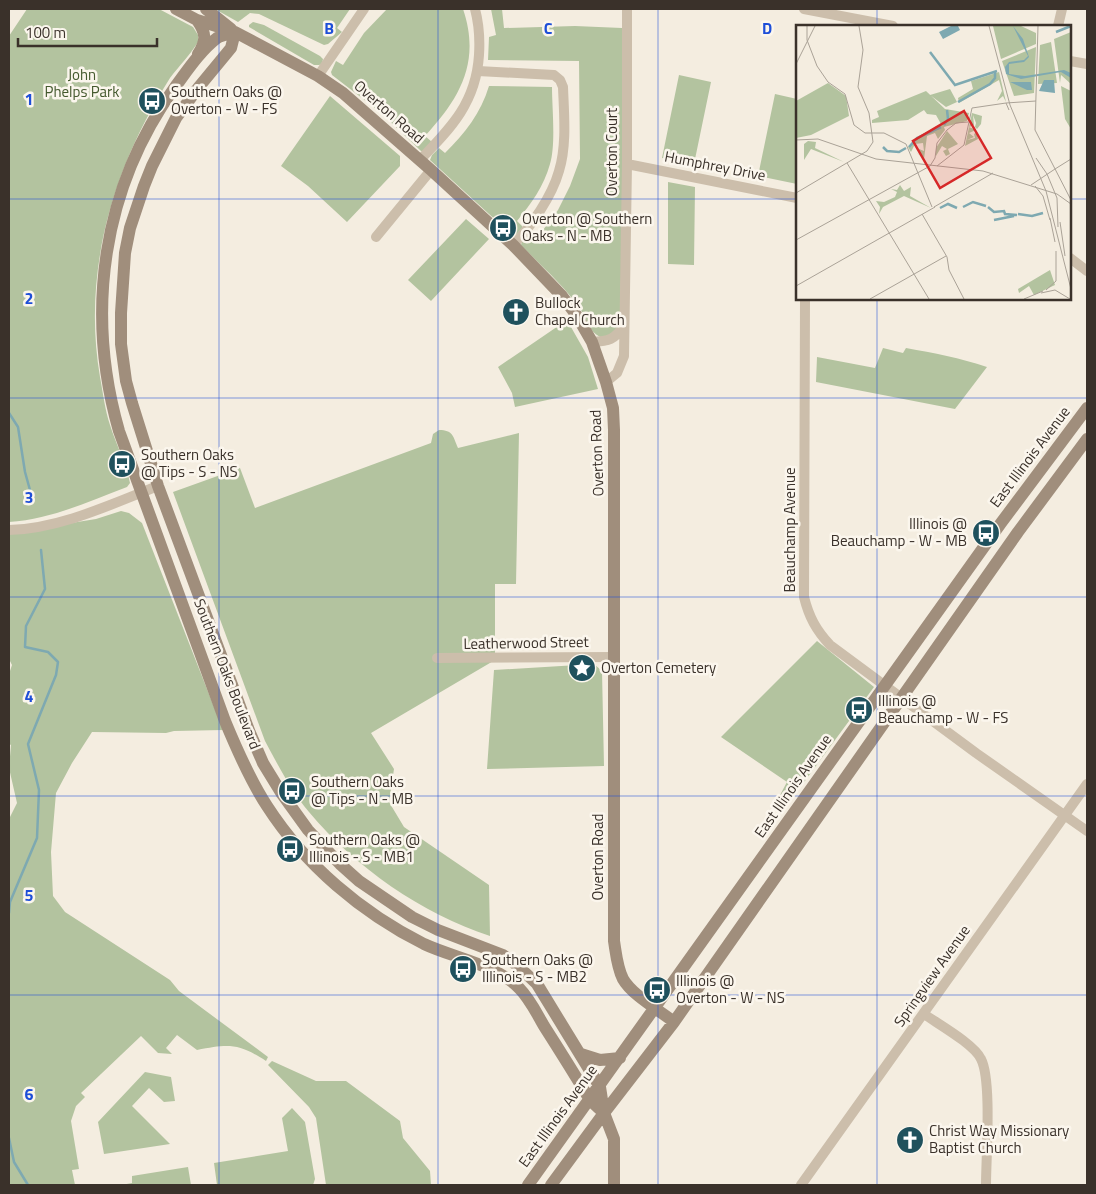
<svg xmlns="http://www.w3.org/2000/svg" width="1096" height="1194" font-family="'Titillium Web',sans-serif">
<style>
.green{fill:#b3c39f}
.lines{fill:none;stroke-linecap:round;stroke-linejoin:round}
.stream{stroke:#7ea9b1;stroke-width:2.5}
.street{stroke:#ccbeab;stroke-width:10}
.secondary{stroke:#a08e7c;stroke-width:12}
.grid{fill:none;stroke:#1d4ed8;stroke-width:1;stroke-opacity:0.55}
.labels{text-anchor:middle;stroke-width:5;stroke-linejoin:round;paint-order:stroke}
.park-label{font-size:15px;fill:#44592e;stroke:#fbf6ed}
.poi-label{font-size:15px;fill:#3a312a;stroke:#fbf6ed;text-anchor:start}
.street-label{font-size:15px;fill:#3a312a;stroke:#fbf6ed}
.inset-river{fill:none;stroke:#7ea9b1;stroke-width:2.5}
.inset-road{fill:none;stroke:#aaa297;stroke-width:1}
.view{fill:#d62828;fill-opacity:0.15;stroke:#d62828;stroke-width:2.5}
.inset-edge{fill:none;stroke:#3a312a;stroke-width:2.5}
.grid-label{font-size:16px;text-anchor:middle;font-weight:bold;fill:#1d4ed8;stroke:#fbf6ed;stroke-width:5;stroke-linejoin:round;paint-order:stroke}
</style>
<rect width="100%" height="100%" fill="#f4ede0"/>
<!-- green -->
<path class="green" d="M 27,9 L 159,9 L 193,27 L 198,35 L 198,42 C 190,55 179,66 170,78 C 113,168 82,271 100,377 C 103,393 105,410 110,425 C 116,444 126,463 130,483 L 127,487 C 87,502 52,519 9,522 L 9,36 Z
M 215,9 L 350,9 L 337,28 L 342,32 L 328,44 L 324,45 L 259,14 L 250,13 L 238,22 Z
M 387,9 L 463,9 C 481,62 460,98 425,136 L 432,142 L 424,151 L 421,151 L 380,112 L 332,75 L 331,72 L 336,61 L 343,65 L 364,33 Z
M 491,9 L 502,9 L 504,28 L 575,26 L 622,28 L 622,233 L 620,322 C 616,331 609,337 600,337 C 589,331 588,322 582,312 C 566,287 542,267 521,245 L 522,241 L 530,232 L 537,238 L 558,210 L 570,186 L 580,159 L 579,61 L 488,60 L 489,37 L 496,35 Z
M 253,22 L 264,25 L 320,56 L 323,59 L 322,64 L 319,65 L 314,65 L 249,27 L 249,25 Z
M 679,75 L 711,82 L 694,164 L 662,158 Z
M 489,86 L 552,87 C 552,108 556,144 550,164 C 544,186 531,204 517,221 L 523,227 L 514,237 L 430,160 L 432,155 L 439,148 L 445,153 C 465,133 481,113 489,86 Z
M 775,94 L 797,99 L 797,184 L 758,176 Z
M 330,96 L 400,156 L 400,166 L 347,222 L 308,186 L 281,166 Z
M 668,182 L 695,187 L 694,265 L 668,264 Z
M 466,219 L 489,239 L 431,301 L 408,280 Z
M 567,320 L 588,357 L 598,389 L 515,407 L 512,393 L 498,367 Z
M 883,348 L 903,353 L 906,348 C 934,353 960,358 987,367 L 955,409 L 816,382 L 817,357 L 875,368 Z
M 439,430 C 453,430 453,436 458,448 L 519,433 L 516,584 L 495,584 L 495,660 L 371,733 L 394,769 L 389,802 L 404,827 L 489,885 L 490,936 C 422,914 355,867 309,812 C 291,791 278,765 265,741 L 173,492 L 240,468 L 255,508 L 431,443 L 433,434 Z
M 121,511 L 129,513 L 142,523 L 223,730 L 174,731 L 166,733 L 92,732 L 72,763 L 56,793 L 51,852 L 53,896 L 65,912 L 170,980 L 179,991 L 268,1057 L 266,1061 C 238,1043 229,1044 197,1050 L 177,1035 L 166,1048 L 172,1054 L 158,1053 L 141,1036 L 81,1093 L 85,1097 L 76,1106 L 71,1121 L 79,1169 L 72,1170 L 75,1185 L 9,1185 L 9,819 L 17,803 L 9,768 L 11,745 L 9,744 L 9,674 L 12,665 L 9,659 L 9,533 L 96,519 Z
M 817,641 L 874,687 L 788,804 L 779,797 L 787,782 L 721,737 Z
M 594,664 L 602,671 L 604,766 L 487,769 L 494,670 Z
M 272,1061 L 316,1081 L 346,1081 L 400,1121 L 403,1138 L 430,1171 L 431,1185 L 326,1185 L 316,1118 L 309,1107 L 268,1065 Z
M 145,1072 L 171,1077 L 175,1101 L 164,1102 L 149,1088 L 132,1106 L 170,1144 L 104,1154 L 98,1122 Z
M 292,1108 L 305,1122 L 315,1179 L 313,1185 L 217,1185 L 214,1163 L 288,1151 L 282,1118 Z
M 188,1167 L 191,1185 L 121,1185 L 132,1183 L 132,1176 Z"/>
<g class="lines">
<!-- stream -->
<path class="stream" d="M 9,413 L 18,427 L 25,472 L 30,490
M 9,913 L 10,902 L 37,838 L 39,790 L 28,744 L 56,675 L 58,662 L 48,652 L 25,647 L 26,626 L 45,589 L 41,550
M 9,1138 L 14,1162 L 28,1185"/>
<!-- street -->
<path class="street" d="M 804,9 L 893,26
M 1058,26 L 1062,9
M 1070,61 L 1087,64
M 478,71 L 554,75 L 560,80 L 563,87 C 564,114 567,145 559,171 C 552,196 531,227 513,245
M 318,76 L 364,9
M 420,160 C 452,127 476,102 479,55 C 480,39 479,24 475,9
M 627,164 L 797,198
M 376,237 L 431,170
M 1070,258 L 1087,271
M 805,299 L 804,597 C 809,617 816,630 830,645 L 976,753 L 1087,831
M 592,342 C 609,341 614,340 624,326
M 606,382 L 617,373 L 624,356 L 627,164 L 627,9
M 9,530 C 59,529 112,504 158,486
M 437,658 L 614,657
M 924,1014 C 938,1024 974,1044 981,1059 C 992,1080 986,1158 986,1185
M 801,1185 L 1087,784"/>
<!-- secondary -->
<path class="secondary" d="M 176,9 L 197,20 L 235,32 L 318,76 L 343,93 L 431,170 L 513,245 L 562,296 L 577,316 L 592,342 L 606,382 L 613,408 L 614,430 L 614,941 C 616,953 617,967 623,979 C 632,995 659,1010 674,1022
M 206,9 L 231,29
M 197,20 C 206,33 207,40 198,54
M 235,32 L 231,48 L 198,88 L 176,118 L 152,166 L 144,186 L 130,228 L 125,253 L 121,313 L 121,344 L 126,381 L 132,403 L 158,486 L 250,733 L 263,763 L 282,794 L 308,830 L 340,864 L 359,881 L 412,917 L 438,930 L 503,955 L 518,966 L 537,984 L 600,1087 L 604,1113 L 614,1139 L 614,1185
M 235,32 C 229,34 222,35 217,38 C 200,51 187,71 175,87 C 102,188 85,312 119,431 L 225,721 C 237,750 250,780 267,806 C 305,865 362,913 424,944 C 454,958 497,965 519,988 C 530,999 537,1014 544,1026 C 560,1051 575,1075 590,1100 L 604,1113
M 581,1054 L 600,1060 L 620,1058
M 528,1185 L 1001,523 L 1087,408
M 551,1185 L 604,1113 L 674,1022 L 1018,532 L 1087,439"/>
</g>
<!-- grid -->
<path class="grid" d="M 219,9 L 219,1185M 438,9 L 438,1185M 658,9 L 658,1185M 877,9 L 877,26M 9,199 L 797,199M 1070,199 L 1087,199M 877,299 L 877,1185M 9,398 L 1087,398M 9,597 L 1087,597M 9,796 L 1087,796M 9,995 L 1087,995"/>
<!-- icons -->
<defs>
<g id="bus-disc" transform="scale(1.4375)"><circle r="9.5" fill="#1f515d" stroke="#fbf6ed"/><path d="M-5-6H5V4H4V6H2V4H-2V6H-4V4H-5ZM-3.5-4V0h7V-4ZM-3.5 1.2v1.5H-2V1.2ZM2 1.2v1.5H3.5V1.2Z" fill="#fff"/></g>
<g id="church-disc" transform="scale(1.4375)"><circle r="9.5" fill="#1f515d" stroke="#fbf6ed"/><path d="M-1.2-6h2.4v3.5h3.3v2.4h-3.3V6h-2.4V-.1h-3.3v-2.4h3.3Z" fill="#fff"/></g>
<g id="sight-disc" transform="scale(1.4375)"><circle r="9.5" fill="#1f515d" stroke="#fbf6ed"/><path d="M0-6L1.8-2.2L6-1.7L2.9 1.2L3.7 5.4L0 3.3L-3.7 5.4L-2.9 1.2L-6-1.7L-1.8-2.2Z" fill="#fff"/></g>
</defs>
<g fill-rule="evenodd">
<use href="#bus-disc" x="152" y="101"/>
<use href="#bus-disc" x="503" y="228"/>
<use href="#church-disc" x="516" y="312"/>
<use href="#bus-disc" x="122" y="464"/>
<use href="#bus-disc" x="986" y="533"/>
<use href="#sight-disc" x="582" y="668"/>
<use href="#bus-disc" x="859" y="710"/>
<use href="#bus-disc" x="292" y="791"/>
<use href="#bus-disc" x="290" y="849"/>
<use href="#bus-disc" x="463" y="969"/>
<use href="#bus-disc" x="657" y="990"/>
<use href="#church-disc" x="910" y="1140"/>
</g>
<g class="labels">
<!-- park labels -->
<g class="park-label">
<text x="82" y="80">John<tspan x="82" dy="17">Phelps Park</tspan></text>
</g>
<!-- poi labels -->
<g class="poi-label">
<text x="171" y="97">Southern Oaks @<tspan x="171" dy="17">Overton - W - FS</tspan></text>
<text x="522" y="224">Overton @ Southern<tspan x="522" dy="17">Oaks - N - MB</tspan></text>
<text x="535" y="308">Bullock<tspan x="535" dy="17">Chapel Church</tspan></text>
<text x="141" y="460">Southern Oaks<tspan x="141" dy="17">@ Tips - S - NS</tspan></text>
<text x="967" y="529" text-anchor="end">Illinois @<tspan x="967" dy="17">Beauchamp - W - MB</tspan></text>
<text x="601" y="673">Overton Cemetery</text>
<text x="878" y="706">Illinois @<tspan x="878" dy="17">Beauchamp - W - FS</tspan></text>
<text x="311" y="787">Southern Oaks<tspan x="311" dy="17">@ Tips - N - MB</tspan></text>
<text x="309" y="845">Southern Oaks @<tspan x="309" dy="17">Illinois - S - MB1</tspan></text>
<text x="482" y="965">Southern Oaks @<tspan x="482" dy="17">Illinois - S - MB2</tspan></text>
<text x="676" y="986">Illinois @<tspan x="676" dy="17">Overton - W - NS</tspan></text>
<text x="929" y="1136">Christ Way Missionary<tspan x="929" dy="17">Baptist Church</tspan></text>
</g>
<!-- street labels -->
<g class="street-label">
<text transform="translate(389 112) rotate(41)" y="5">Overton Road</text>
<text transform="translate(612 152) rotate(-90)" y="5">Overton Court</text>
<text transform="translate(715 166) rotate(11)" y="5">Humphrey Drive</text>
<text transform="translate(597 453) rotate(-92)" y="5">Overton Road</text>
<text transform="translate(1030 457) rotate(-53)" y="5">East Illinois Avenue</text>
<text transform="translate(790 530) rotate(-90)" y="5">Beauchamp Avenue</text>
<text transform="translate(526 643) rotate(-1)" y="5">Leatherwood Street</text>
<text transform="translate(227 674) rotate(69)" y="5">Southern Oaks Boulevard</text>
<text transform="translate(793 786) rotate(-55)" y="5">East Illinois Avenue</text>
<text transform="translate(598 857) rotate(-90)" y="5">Overton Road</text>
<text transform="translate(932 976) rotate(-55)" y="5">Springview Avenue</text>
<text transform="translate(558 1116) rotate(-54)" y="5">East Illinois Avenue</text>
</g>
</g>
<!-- overview -->
<g transform="translate(796 25)">
<rect width="275" height="275" fill="#f4ede0"/>
<path d="M 197,1 L 225,1 L 240,8 L 240,19 L 205,34 ZM 275,7 L 275,59 L 265,50 L 264,58 L 258,14 ZM 255,17 L 261,58 L 242,59 L 244,20 ZM 240,22 L 238,68 L 218,71 L 206,36 ZM 203,47 L 210,77 L 207,71 L 201,76 L 206,66 L 203,55 L 163,78 L 162,73 L 177,64 L 175,56 ZM 32,58 L 50,71 L 53,91 L 15,110 L 0,113 L 0,76 ZM 265,61 L 275,66 L 275,104 L 269,94 ZM 154,64 L 161,77 L 150,82 L 134,70 ZM 130,66 L 149,84 L 173,88 L 171,96 L 148,102 L 149,105 L 142,114 L 139,108 L 131,111 L 128,134 L 120,127 L 124,130 L 123,124 L 128,126 L 127,118 L 119,119 L 115,127 L 112,122 L 120,113 L 145,99 L 140,90 L 131,89 L 128,85 L 112,95 L 76,98 L 76,95 L 83,92 L 81,86 ZM 176,88 L 186,91 L 185,99 L 181,104 L 179,102 L 180,98 L 177,90 L 178,100 L 173,102 L 180,105 L 173,108 L 178,112 L 171,115 L 179,113 L 178,109 L 181,107 L 182,114 L 169,121 ZM 151,106 L 162,119 L 152,124 L 154,129 L 150,131 L 147,126 L 151,124 L 146,121 L 140,131 L 140,123 ZM 12,116 L 20,117 L 19,123 L 48,137 L 15,124 L 8,135 L 8,119 ZM 104,160 L 108,166 L 115,162 L 114,171 L 135,183 L 108,171 L 87,182 L 83,189 L 84,182 L 80,176 L 88,177 L 99,172 L 101,167 L 95,164 L 101,165 ZM 254,245 L 259,260 L 238,270 L 233,261 L 223,268 L 222,264 Z" fill="#b3c39f"/>
<path d="M 155,1 L 162,1 L 164,5 L 147,14 L 143,7 ZM 217,1 L 227,14 L 233,32 L 228,37 L 213,39 L 213,49 L 229,51 L 268,45 L 275,48 L 275,53 L 265,47 L 225,54 L 210,49 L 209,42 L 213,37 L 228,35 L 232,31 ZM 248,55 L 258,55 L 259,68 L 243,66 ZM 214,57 L 235,57 L 236,65 L 231,65 Z" fill="#7ea9b1"/>
<path class="inset-river" d="M 260,7 L 275,1M 134,27 L 159,60 L 201,46M 162,77 L 194,59 L 199,53 L 199,46M 148,100 L 152,94 L 151,85M 87,122 L 91,126 L 103,127 L 110,123M 113,122 L 121,113 L 145,102M 167,182 L 177,177 L 190,181M 192,182 L 198,187 L 208,186 L 209,189 L 221,190M 144,183 L 152,179 L 161,183M 222,189 L 236,191 L 247,188M 198,195 L 218,191"/>
<path class="inset-road" d="M 11,1 L 11,15 L 21,41 L 32,57 L 49,69 L 58,100 L 69,108 L 88,108 L 110,119 L 136,182M 193,1 L 214,80 L 250,166 L 275,264M 242,1 L 239,105 L 275,175M 0,39 L 19,1M 213,85 L 210,78 L 240,76M 0,115 L 22,114 L 80,134 L 187,146 L 261,169 L 275,179M 240,133 L 251,149 L 261,173 L 262,202M 51,138 L 133,274M 141,141 L 168,120 L 176,83 L 210,78M 259,144 L 275,134M 235,160 L 259,144M 239,161 L 247,171 L 254,195M 0,168 L 71,126 L 77,117 L 73,88 L 62,62 L 67,25 L 63,1M 138,182 L 197,148M 126,189 L 151,232 L 153,245 L 168,274M 254,193 L 259,217M 264,197 L 269,231M 0,215 L 134,141 L 139,133 L 141,118 L 151,105 L 160,98 L 172,97M 0,261 L 139,182M 250,265 L 260,256 L 260,226M 245,268 L 259,265 L 274,274M 74,274 L 150,231M 228,274 L 247,266"/>
<path class="view" d="M 168,86 L 195,133 L 144,163 L 117,116 Z"/>
<rect width="275" height="275" class="inset-edge"/>
</g>
<g class="grid-label">
<text x="329" y="34">B</text>
<text x="548" y="34">C</text>
<text x="767" y="34">D</text>
<text x="29" y="105">1</text>
<text x="29" y="304">2</text>
<text x="29" y="503">3</text>
<text x="29" y="702">4</text>
<text x="29" y="901">5</text>
<text x="29" y="1100">6</text>
</g>
<!-- border -->
<rect width="1096" height="1194" fill="none" stroke="#3a312a" stroke-width="20"/>
<!-- scale -->
<path d="M18 38v8h139v-8" fill="none" stroke="#3a312a" stroke-width="2.5"/>
<text x="25" y="38" font-size="15" fill="#3a312a" stroke="#fbf6ed" stroke-width="4" paint-order="stroke">100 m</text>
</svg>
